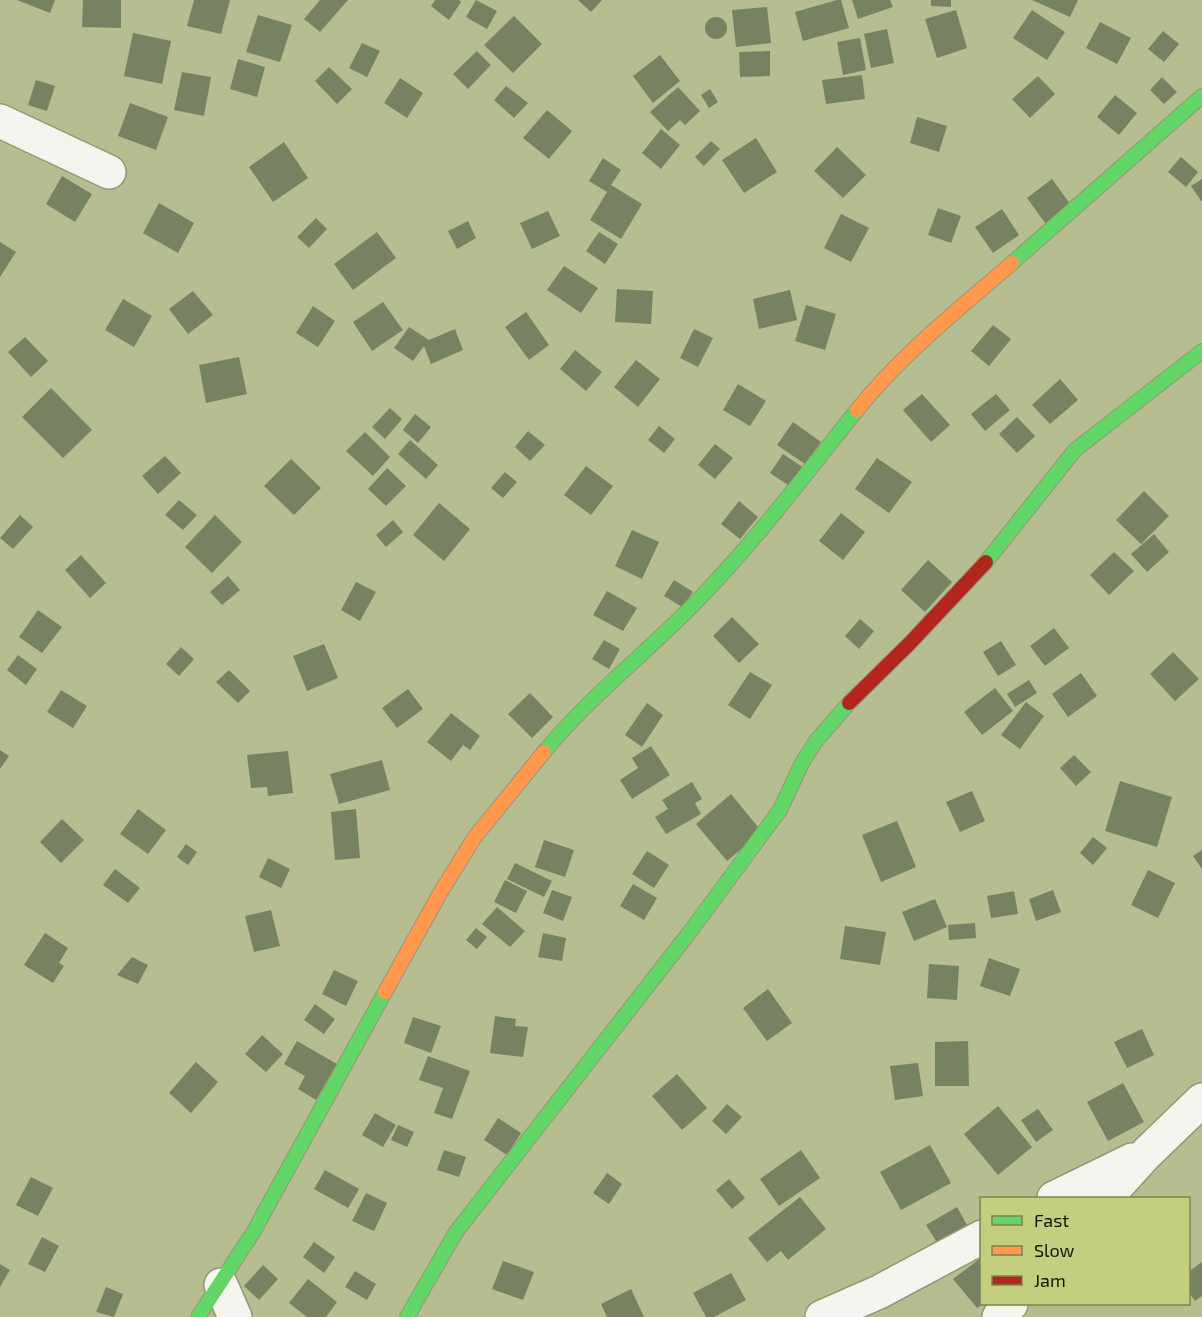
<svg xmlns="http://www.w3.org/2000/svg" width="1202" height="1317" font-family="'Exo 2',sans-serif">
<style>
.building{fill:#778262}
.lines{fill:none;stroke-linecap:round;stroke-linejoin:round}
.street-casing{stroke:#939875;stroke-width:36}
.fast-casing{stroke:#939875;stroke-width:16}
.slow-casing{stroke:#939875;stroke-width:16}
.jam-casing{stroke:#939875;stroke-width:16}
.street{stroke:#f4f5ee;stroke-width:33}
.fast{stroke:#63d668;stroke-width:14}
.slow{stroke:#ff974d;stroke-width:14}
.jam{stroke:#b3261e;stroke-width:14}
</style>
<rect width="100%" height="100%" fill="#b6bd90"/>
<!-- building -->
<path class="building" d="M 17,0 L 55,0 L 50,13 Z
M 83,0 L 121,0 L 121,28 L 82,27 Z
M 194,0 L 230,0 L 221,34 L 187,26 Z
M 320,0 L 348,0 L 320,32 L 304,19 Z
M 435,0 L 459,0 L 461,2 L 449,20 L 431,6 Z
M 476,0 L 497,11 L 487,29 L 466,17 Z
M 578,0 L 602,0 L 591,12 Z
M 837,0 L 841,0 L 849,28 L 803,41 L 795,12 Z
M 852,0 L 890,0 L 893,7 L 858,19 Z
M 931,0 L 951,0 L 951,7 L 931,6 Z
M 1032,0 L 1078,0 L 1070,17 Z
M 767,7 L 771,43 L 736,47 L 732,10 Z
M 956,10 L 967,48 L 937,58 L 925,19 Z
M 1032,10 L 1065,32 L 1047,60 L 1013,38 Z
M 258,15 L 292,25 L 280,62 L 246,52 Z
M 514,16 L 542,44 L 513,73 L 484,45 Z
M705 28a11 11 0 1 1 22 0a11 11 0 1 1-22 0Z
M 1100,22 L 1131,38 L 1117,64 L 1086,48 Z
M 887,29 L 894,63 L 871,68 L 864,34 Z
M 1163,31 L 1179,44 L 1164,62 L 1148,49 Z
M 133,33 L 171,41 L 162,84 L 124,76 Z
M 860,38 L 866,70 L 843,75 L 837,42 Z
M 362,43 L 380,51 L 367,77 L 349,68 Z
M 477,51 L 491,65 L 468,89 L 453,74 Z
M 770,51 L 770,76 L 740,77 L 739,52 Z
M 660,55 L 680,81 L 653,103 L 633,76 Z
M 238,59 L 265,67 L 257,97 L 230,89 Z
M 329,67 L 352,89 L 337,104 L 315,81 Z
M 182,72 L 211,77 L 204,116 L 174,110 Z
M 862,75 L 865,99 L 826,104 L 822,80 Z
M 1038,76 L 1055,94 L 1030,118 L 1012,99 Z
M 1162,77 L 1177,92 L 1164,104 L 1150,90 Z
M 400,78 L 423,93 L 407,118 L 384,103 Z
M 36,80 L 55,86 L 47,111 L 28,105 Z
M 506,86 L 528,103 L 514,118 L 494,100 Z
M 678,87 L 700,111 L 685,125 L 680,120 L 668,131 L 650,112 Z
M 710,89 L 718,102 L 709,108 L 701,95 Z
M 1115,95 L 1137,113 L 1119,135 L 1097,117 Z
M 130,103 L 168,117 L 156,150 L 118,136 Z
M 547,110 L 572,131 L 549,159 L 523,138 Z
M 917,117 L 947,126 L 939,152 L 910,143 Z
M 661,129 L 680,145 L 661,169 L 642,153 Z
M 756,138 L 777,172 L 744,193 L 722,160 Z
M 711,141 L 720,149 L 704,166 L 695,157 Z
M 284,142 L 308,178 L 273,202 L 249,167 Z
M 837,147 L 866,175 L 843,198 L 814,171 Z
M 1181,157 L 1198,172 L 1186,187 L 1168,172 Z
M 603,158 L 621,170 L 611,185 L 642,204 L 621,239 L 590,220 L 607,192 L 589,181 Z
M 62,176 L 92,194 L 75,222 L 46,204 Z
M 1052,179 L 1073,208 L 1048,227 L 1027,198 Z
M 1202,179 L 1202,202 L 1191,186 Z
M 159,203 L 194,223 L 178,253 L 143,233 Z
M 938,208 L 961,216 L 951,243 L 928,235 Z
M 1002,209 L 1019,235 L 993,253 L 975,227 Z
M 548,211 L 560,236 L 532,249 L 520,223 Z
M 841,214 L 869,228 L 851,262 L 824,248 Z
M 316,218 L 327,229 L 309,248 L 297,237 Z
M 468,221 L 476,238 L 457,249 L 448,231 Z
M 377,232 L 396,258 L 353,290 L 334,264 Z
M 599,232 L 618,244 L 605,264 L 586,251 Z
M 0,242 L 16,252 L 0,277 Z
M 564,266 L 598,288 L 581,313 L 547,290 Z
M 617,289 L 653,291 L 651,324 L 615,322 Z
M 790,290 L 797,320 L 759,329 L 753,299 Z
M 193,291 L 213,315 L 188,334 L 169,309 Z
M 123,299 L 152,316 L 134,347 L 105,330 Z
M 383,302 L 403,330 L 372,351 L 353,322 Z
M 806,305 L 836,314 L 825,350 L 795,341 Z
M 313,306 L 335,321 L 318,347 L 296,333 Z
M 526,312 L 549,345 L 529,360 L 505,327 Z
M 993,325 L 1011,339 L 989,366 L 971,351 Z
M 409,327 L 429,340 L 455,329 L 463,350 L 431,364 L 424,346 L 413,361 L 394,348 Z
M 694,329 L 713,338 L 698,367 L 680,358 Z
M 25,337 L 48,361 L 31,377 L 8,352 Z
M 575,350 L 602,372 L 586,391 L 560,369 Z
M 239,357 L 247,394 L 206,403 L 199,365 Z
M 636,360 L 660,379 L 638,407 L 614,387 Z
M 1060,379 L 1078,400 L 1050,424 L 1032,405 Z
M 738,384 L 766,401 L 750,426 L 723,410 Z
M 51,388 L 92,430 L 63,458 L 22,417 Z
M 922,394 L 950,425 L 931,442 L 903,410 Z
M 996,394 L 1010,410 L 985,431 L 971,414 Z
M 390,408 L 402,419 L 385,439 L 372,427 Z
M 415,414 L 431,427 L 418,443 L 403,430 Z
M 1017,417 L 1035,436 L 1017,453 L 999,434 Z
M 793,422 L 821,442 L 805,464 L 777,445 Z
M 659,426 L 675,439 L 664,453 L 648,440 Z
M 528,431 L 545,445 L 530,461 L 515,447 Z
M 365,432 L 390,457 L 373,476 L 346,451 Z
M 410,440 L 438,465 L 426,479 L 398,454 Z
M 715,444 L 733,458 L 715,479 L 698,465 Z
M 783,454 L 804,468 L 791,487 L 770,473 Z
M 165,456 L 181,473 L 158,494 L 142,476 Z
M 877,458 L 912,482 L 889,513 L 855,489 Z
M 291,459 L 321,488 L 294,515 L 264,486 Z
M 586,466 L 613,486 L 591,515 L 564,495 Z
M 387,468 L 406,486 L 386,506 L 368,489 Z
M 505,472 L 517,482 L 503,498 L 491,488 Z
M 1144,491 L 1169,516 L 1141,544 L 1116,520 Z
M 179,500 L 197,515 L 183,530 L 165,515 Z
M 739,501 L 758,517 L 740,539 L 721,524 Z
M 439,503 L 470,529 L 444,561 L 413,535 Z
M 841,513 L 865,532 L 843,560 L 819,541 Z
M 20,515 L 33,527 L 13,549 L 0,538 Z
M 215,515 L 242,542 L 212,573 L 185,547 Z
M 393,520 L 403,532 L 386,547 L 376,535 Z
M 632,530 L 659,542 L 642,579 L 615,566 Z
M 1154,534 L 1169,552 L 1147,572 L 1131,554 Z
M 1114,552 L 1134,571 L 1109,595 L 1090,575 Z
M 81,555 L 106,583 L 90,598 L 65,570 Z
M 928,560 L 952,582 L 925,612 L 901,590 Z
M 228,576 L 240,590 L 222,605 L 210,592 Z
M 674,580 L 693,592 L 682,607 L 664,596 Z
M 356,582 L 376,592 L 360,621 L 341,610 Z
M 607,591 L 637,608 L 623,631 L 593,615 Z
M 38,610 L 62,627 L 42,653 L 19,637 Z
M 732,617 L 759,644 L 739,663 L 713,636 Z
M 860,619 L 874,631 L 859,649 L 845,636 Z
M 1054,628 L 1069,648 L 1045,666 L 1030,646 Z
M 604,640 L 620,649 L 609,669 L 592,659 Z
M 1001,641 L 1016,665 L 998,676 L 983,652 Z
M 324,644 L 338,678 L 307,691 L 293,656 Z
M 181,647 L 194,659 L 179,676 L 166,664 Z
M 1173,652 L 1199,679 L 1175,701 L 1150,674 Z
M 18,655 L 37,669 L 26,685 L 7,670 Z
M 229,670 L 250,691 L 238,703 L 216,682 Z
M 750,672 L 772,685 L 750,719 L 728,705 Z
M 1081,673 L 1097,696 L 1068,717 L 1052,694 Z
M 1029,680 L 1037,693 L 1015,707 L 1007,694 Z
M 995,688 L 1013,711 L 982,735 L 964,712 Z
M 408,689 L 423,709 L 397,728 L 382,708 Z
M 61,690 L 87,706 L 73,728 L 47,712 Z
M 530,693 L 553,717 L 532,738 L 508,714 Z
M 1026,702 L 1044,716 L 1020,749 L 1001,735 Z
M 647,703 L 663,715 L 642,747 L 625,735 Z
M 451,713 L 480,736 L 470,750 L 463,745 L 451,761 L 427,742 Z
M 651,746 L 670,775 L 632,799 L 620,780 L 638,768 L 632,758 Z
M 0,750 L 9,756 L 0,769 Z
M 288,751 L 293,793 L 268,796 L 267,787 L 251,788 L 247,755 Z
M 1074,755 L 1091,772 L 1076,786 L 1060,768 Z
M 382,760 L 390,790 L 339,804 L 330,774 Z
M 1120,781 L 1172,797 L 1157,847 L 1105,831 Z
M 692,782 L 702,799 L 695,803 L 701,814 L 666,834 L 655,817 L 668,809 L 662,800 Z
M 972,791 L 985,821 L 960,832 L 946,802 Z
M 731,794 L 762,832 L 727,861 L 696,824 Z
M 138,809 L 166,830 L 148,854 L 120,834 Z
M 356,809 L 360,858 L 335,860 L 331,812 Z
M 62,819 L 84,840 L 61,863 L 40,842 Z
M 897,821 L 916,867 L 881,882 L 862,835 Z
M 1093,837 L 1107,848 L 1093,865 L 1080,853 Z
M 544,840 L 574,850 L 565,877 L 535,867 Z
M 186,844 L 197,852 L 188,865 L 177,857 Z
M 1202,850 L 1202,869 L 1193,856 Z
M 647,851 L 669,865 L 654,888 L 632,874 Z
M 268,858 L 290,869 L 281,888 L 259,877 Z
M 515,863 L 552,881 L 544,897 L 507,879 Z
M 115,869 L 140,888 L 128,903 L 103,885 Z
M 1148,870 L 1175,883 L 1158,918 L 1131,905 Z
M 505,880 L 527,891 L 516,913 L 494,902 Z
M 633,884 L 657,898 L 644,920 L 620,906 Z
M 552,890 L 572,897 L 563,921 L 543,913 Z
M 1053,890 L 1061,912 L 1036,921 L 1029,899 Z
M 1014,891 L 1018,914 L 991,918 L 987,896 Z
M 935,899 L 947,927 L 914,941 L 902,912 Z
M 497,907 L 525,931 L 510,947 L 482,924 Z
M 271,910 L 280,946 L 254,952 L 245,916 Z
M 975,923 L 976,938 L 949,940 L 948,925 Z
M 845,926 L 886,932 L 880,965 L 840,959 Z
M 476,928 L 487,937 L 477,949 L 466,940 Z
M 45,933 L 68,948 L 59,963 L 64,966 L 53,983 L 24,965 Z
M 543,933 L 566,938 L 562,961 L 538,957 Z
M 132,957 L 148,965 L 138,984 L 117,975 Z
M 989,958 L 1020,969 L 1010,996 L 980,986 Z
M 929,964 L 959,966 L 957,1000 L 927,998 Z
M 334,970 L 358,981 L 346,1006 L 322,994 Z
M 768,989 L 792,1023 L 767,1041 L 743,1008 Z
M 315,1004 L 335,1019 L 324,1034 L 304,1020 Z
M 495,1016 L 516,1019 L 515,1026 L 528,1027 L 523,1057 L 490,1053 Z
M 413,1017 L 441,1026 L 431,1053 L 404,1043 Z
M 1142,1029 L 1154,1055 L 1127,1068 L 1114,1042 Z
M 262,1035 L 283,1054 L 266,1072 L 245,1054 Z
M 297,1041 L 337,1064 L 316,1100 L 298,1089 L 305,1076 L 284,1064 Z
M 968,1041 L 969,1086 L 935,1086 L 935,1042 Z
M 428,1056 L 470,1071 L 452,1119 L 434,1113 L 443,1088 L 419,1080 Z
M 196,1062 L 218,1082 L 191,1113 L 169,1093 Z
M 918,1063 L 923,1096 L 895,1100 L 890,1066 Z
M 677,1074 L 707,1108 L 682,1130 L 652,1096 Z
M 1123,1083 L 1144,1122 L 1108,1141 L 1087,1102 Z
M 727,1104 L 742,1117 L 726,1134 L 712,1121 Z
M 998,1106 L 1032,1147 L 998,1175 L 964,1134 Z
M 1038,1109 L 1053,1130 L 1036,1142 L 1021,1120 Z
M 375,1113 L 396,1125 L 383,1147 L 362,1135 Z
M 498,1118 L 521,1133 L 507,1155 L 484,1140 Z
M 398,1125 L 414,1132 L 407,1147 L 391,1140 Z
M 930,1145 L 951,1183 L 901,1210 L 880,1172 Z
M 444,1150 L 466,1157 L 459,1177 L 437,1170 Z
M 801,1150 L 820,1178 L 779,1206 L 760,1179 Z
M 325,1170 L 359,1189 L 348,1208 L 314,1189 Z
M 607,1173 L 622,1184 L 609,1204 L 593,1193 Z
M 31,1177 L 53,1188 L 38,1216 L 16,1205 Z
M 729,1179 L 745,1198 L 732,1209 L 716,1190 Z
M 366,1193 L 387,1203 L 374,1231 L 352,1221 Z
M 800,1197 L 826,1229 L 788,1260 L 781,1251 L 767,1262 L 748,1238 Z
M 957,1207 L 971,1232 L 941,1249 L 926,1225 Z
M 42,1237 L 59,1246 L 45,1272 L 28,1264 Z
M 314,1242 L 335,1257 L 324,1273 L 303,1257 Z
M 982,1257 L 982,1305 L 977,1308 L 953,1279 Z
M 503,1261 L 534,1272 L 523,1300 L 492,1289 Z
M 1202,1262 L 1202,1296 L 1195,1301 L 1188,1291 L 1188,1272 Z
M 0,1264 L 10,1270 L 0,1287 Z
M 263,1265 L 278,1279 L 259,1300 L 244,1286 Z
M 355,1271 L 376,1284 L 367,1300 L 345,1287 Z
M 731,1273 L 746,1300 L 714,1317 L 706,1317 L 693,1293 Z
M 308,1279 L 337,1302 L 326,1317 L 307,1317 L 289,1303 Z
M 106,1287 L 123,1294 L 114,1317 L 96,1312 Z
M 631,1289 L 644,1317 L 607,1317 L 601,1304 Z"/>
<g class="lines">
<!-- street casing -->
<g class="street-casing">
<path id="street" d="M 0,121 L 109,172
M 1054,1198 L 1132,1160
M 1106,1198 L 1147,1153 L 1202,1100
M 221,1285 L 235,1317
M 822,1317 L 879,1292 L 982,1237
M 999,1317 L 1011,1304"/>
</g>
<!-- fast casing -->
<g class="fast-casing">
<path id="fast" d="M 1012,263 L 1202,96
M 986,562 L 1075,450 L 1202,351
M 544,752 C 591,695 649,651 699,599 C 756,540 806,474 857,410
M 198,1317 L 254,1231 L 385,992
M 407,1317 L 456,1232 L 689,933 L 780,810 L 802,763 L 816,741 L 849,703"/>
</g>
<!-- slow casing -->
<g class="slow-casing">
<path id="slow" d="M 857,410 C 901,355 958,310 1012,263
M 385,992 L 439,895 L 474,838 L 544,752"/>
</g>
<!-- jam casing -->
<g class="jam-casing">
<path id="jam" d="M 849,703 L 910,643 L 986,562"/>
</g>
<!-- street -->
<use href="#street" class="street"/>
<!-- fast -->
<use href="#fast" class="fast"/>
<!-- slow -->
<use href="#slow" class="slow"/>
<!-- jam -->
<use href="#jam" class="jam"/>
</g>
<!-- legend -->
<rect x="980" y="1197" width="210" height="108" fill="#c3cf7e" stroke="#7d854c" stroke-width="1.5"/>
<rect x="992" y="1216" width="30" height="9" fill="#63d668" stroke="#7d854c" stroke-width="1.5"/>
<text x="1034" y="1227" font-size="18" fill="#131600">Fast</text>
<rect x="992" y="1246" width="30" height="9" fill="#ff974d" stroke="#7d854c" stroke-width="1.5"/>
<text x="1034" y="1257" font-size="18" fill="#131600">Slow</text>
<rect x="992" y="1276" width="30" height="9" fill="#b3261e" stroke="#7d854c" stroke-width="1.5"/>
<text x="1034" y="1287" font-size="18" fill="#131600">Jam</text>
</svg>
